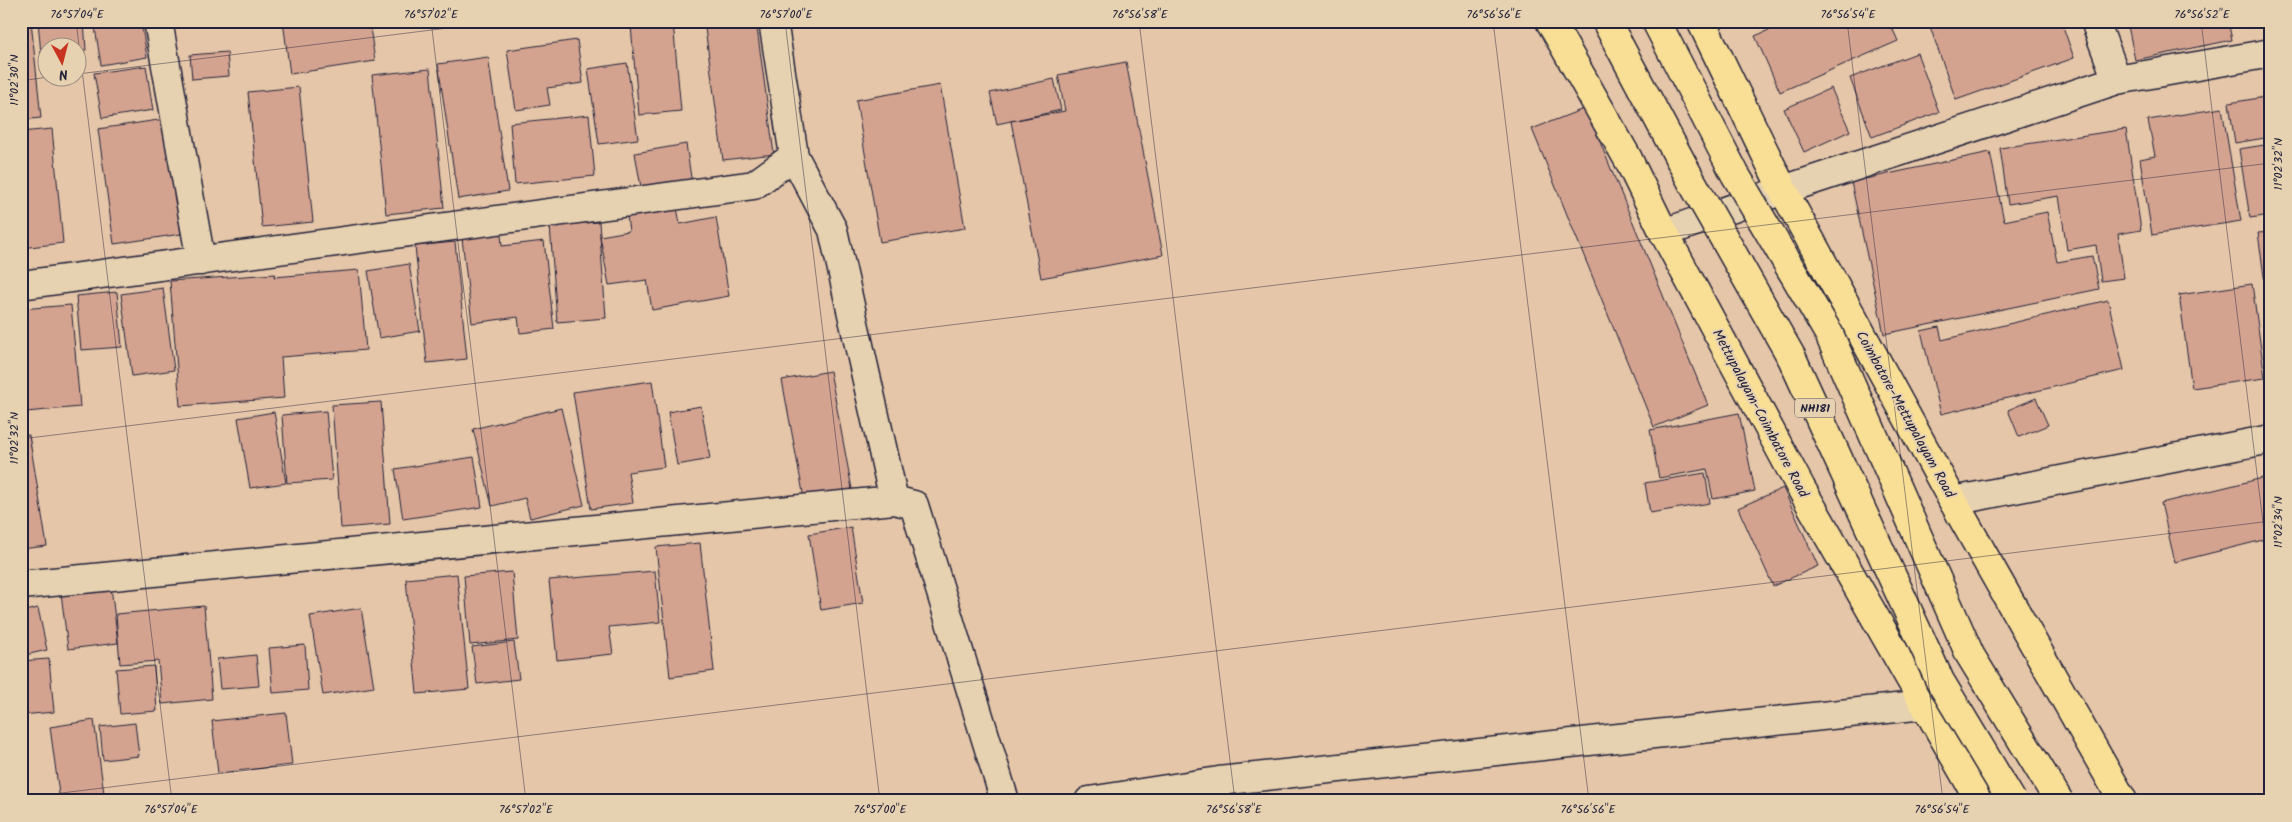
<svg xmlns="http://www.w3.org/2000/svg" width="2292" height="822" font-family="Kalam,sans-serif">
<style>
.building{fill:#d4a390;stroke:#22223b}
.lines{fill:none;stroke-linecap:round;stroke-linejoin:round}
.minor-casing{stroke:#22223b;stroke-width:31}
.major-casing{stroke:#22223b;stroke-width:31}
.minor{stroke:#e6d1b0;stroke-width:28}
.major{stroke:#f9df96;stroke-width:28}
.highway-bridge-casing{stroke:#22223b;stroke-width:31;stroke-linecap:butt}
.highway-bridge{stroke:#f9df96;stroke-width:28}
.ticks{fill:none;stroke:#22223b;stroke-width:1;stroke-opacity:0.45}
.labels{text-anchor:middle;stroke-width:4;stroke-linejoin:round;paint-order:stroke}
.shield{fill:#e6d1b0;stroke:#5d565e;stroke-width:1}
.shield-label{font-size:12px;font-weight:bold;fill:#22223b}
.street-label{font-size:14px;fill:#22223b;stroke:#e6d1b0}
.neatline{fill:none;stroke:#22223b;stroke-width:2}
.ticks-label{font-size:12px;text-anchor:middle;fill:#22223b}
</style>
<rect width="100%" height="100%" fill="#e5c6a8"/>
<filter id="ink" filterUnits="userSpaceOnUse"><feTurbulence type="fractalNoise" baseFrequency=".02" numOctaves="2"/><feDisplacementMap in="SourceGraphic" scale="10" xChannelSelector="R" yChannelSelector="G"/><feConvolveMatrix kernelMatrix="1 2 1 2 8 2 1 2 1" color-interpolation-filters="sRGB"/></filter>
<g filter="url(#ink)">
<!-- building -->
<path class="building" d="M 21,21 L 31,21 L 41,118 L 21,120 Z
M 38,21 L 84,21 L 86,50 L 78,51 L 78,48 L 48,48 L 48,54 L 41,54 Z
M 94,21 L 141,21 L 147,57 L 101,65 Z
M 283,21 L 369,21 L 375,61 L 290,74 Z
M 704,21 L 756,21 L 774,154 L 723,160 Z
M 1790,21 L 1889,21 L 1898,41 L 1780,92 L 1755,36 Z
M 1928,21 L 2061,21 L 2074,58 L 1956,100 Z
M 2127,21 L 2228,21 L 2232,40 L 2135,60 Z
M 2245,21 L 2271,21 L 2271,23 L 2247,28 Z
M 673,22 L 681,111 L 639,115 L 631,26 Z
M 577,40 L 583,83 L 547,88 L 550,105 L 516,110 L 507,50 Z
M 227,52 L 229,76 L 192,79 L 190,55 Z
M 1917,53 L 1939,112 L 1872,137 L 1850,78 Z
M 488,57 L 508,191 L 458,199 L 438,64 Z
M 1126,62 L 1163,255 L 1041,278 L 1011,121 L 1065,111 L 1058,75 Z
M 627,63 L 638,139 L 599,144 L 588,69 Z
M 146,66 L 153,110 L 102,118 L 94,73 Z
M 430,69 L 444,208 L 386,214 L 372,75 Z
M 1054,79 L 1061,110 L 997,124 L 990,93 Z
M 940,85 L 965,228 L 880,242 L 856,100 Z
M 299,87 L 313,222 L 262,227 L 248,92 Z
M 1831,88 L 1850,131 L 1804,152 L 1784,109 Z
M 2271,96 L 2271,137 L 2235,143 L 2229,103 Z
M 1586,108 L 1708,405 L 1654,427 L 1532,129 Z
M 2222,108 L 2241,221 L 2152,235 L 2140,159 L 2155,156 L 2148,120 Z
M 589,115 L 595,176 L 515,184 L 510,123 Z
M 165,119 L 181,234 L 114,244 L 98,129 Z
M 52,129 L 63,243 L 21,248 L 21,132 Z
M 2126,129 L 2141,230 L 2118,234 L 2124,278 L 2101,281 L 2096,245 L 2067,250 L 2059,196 L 2008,204 L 2000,148 Z
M 686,144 L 693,191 L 643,199 L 635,153 Z
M 2271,144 L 2271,215 L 2250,218 L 2239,149 Z
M 1990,152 L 2004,221 L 2047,212 L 2057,262 L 2092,256 L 2099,289 L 1884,334 L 1851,182 Z
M 676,202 L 680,224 L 716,217 L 729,296 L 652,310 L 647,280 L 609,285 L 600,236 L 629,231 L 626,210 Z
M 599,222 L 606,318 L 557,322 L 550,225 Z
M 2271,232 L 2271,327 L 2258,233 Z
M 501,234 L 502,246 L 544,241 L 554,329 L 520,333 L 518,317 L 472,323 L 462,238 Z
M 455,242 L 467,359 L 427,363 L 415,246 Z
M 409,264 L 420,331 L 379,338 L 368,271 Z
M 359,270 L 366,350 L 281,357 L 284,398 L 180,406 L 170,281 L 275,274 L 274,277 Z
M 2252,284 L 2265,378 L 2192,388 L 2179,295 Z
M 163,288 L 174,370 L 132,376 L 121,294 Z
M 117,292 L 122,347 L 81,350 L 76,296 Z
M 2108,300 L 2124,370 L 1941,414 L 1921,331 L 1939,327 L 1942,340 Z
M 71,305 L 80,407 L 26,412 L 21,360 L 21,309 Z
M 830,371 L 852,489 L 804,498 L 782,380 Z
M 652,381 L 664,467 L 628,472 L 633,503 L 591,509 L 573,392 Z
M 2036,398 L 2048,425 L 2019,437 L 2008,410 Z
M 381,402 L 390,524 L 341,528 L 332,405 Z
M 701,406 L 710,459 L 677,465 L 668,412 Z
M 561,408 L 584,505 L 530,518 L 525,498 L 492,506 L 473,429 Z
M 326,411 L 332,480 L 287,483 L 282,415 Z
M 274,412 L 286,483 L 250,488 L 238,418 Z
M 1739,413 L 1755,491 L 1713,499 L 1707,469 L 1659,478 L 1650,430 Z
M 29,435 L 47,546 L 21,549 L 21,436 Z
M 474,457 L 482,507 L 403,519 L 395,469 Z
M 1705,473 L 1710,503 L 1650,513 L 1645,483 Z
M 2271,476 L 2271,538 L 2175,562 L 2161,503 Z
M 1783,488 L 1818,566 L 1773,586 L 1738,508 Z
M 851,527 L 863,603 L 821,610 L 809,534 Z
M 700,543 L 714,671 L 670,677 L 656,547 Z
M 655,571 L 660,622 L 609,627 L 613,654 L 557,660 L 549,580 Z
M 512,572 L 518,640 L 470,645 L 464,576 Z
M 457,574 L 469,689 L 417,694 L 406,579 Z
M 111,587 L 118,643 L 68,649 L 61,593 Z
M 204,606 L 212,699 L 162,704 L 158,661 L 120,664 L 116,614 Z
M 38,608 L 47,650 L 21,656 L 21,612 Z
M 361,608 L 374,687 L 323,695 L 310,616 Z
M 514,642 L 519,679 L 477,684 L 472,647 Z
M 305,645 L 308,690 L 273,693 L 269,648 Z
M 256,655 L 259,686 L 220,689 L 217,659 Z
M 49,659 L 54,712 L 21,715 L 21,661 Z
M 154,666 L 157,711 L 120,714 L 116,669 Z
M 286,713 L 292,765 L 218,773 L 212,721 Z
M 94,720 L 105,801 L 60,801 L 50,727 Z
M 135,723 L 139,756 L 103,760 L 100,727 Z"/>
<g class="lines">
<!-- minor casing -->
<g class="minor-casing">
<path id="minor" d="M 158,21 L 201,261
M 773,21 L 794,156
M 2095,21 L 2117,80
M 1664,233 L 1783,190 L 2117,80 L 2271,53
M 21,285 L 754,185 L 794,156 L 833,230 L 894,500 L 914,505 L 1005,801
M 1953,501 L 2271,439
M 21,585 L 894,500
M 1089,801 L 1219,781 L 1924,705"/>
</g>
<!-- major casing -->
<g class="major-casing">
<path id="major" d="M 1550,21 L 1628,159 L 1664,233 L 1801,488 L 1980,801
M 1701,21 L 1783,190 L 1953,501 L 2123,801"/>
</g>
<!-- minor -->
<use href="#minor" class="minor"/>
<!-- major -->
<use href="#major" class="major"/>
<!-- highway-bridge casing -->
<g class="highway-bridge-casing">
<path id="highway-bridge" d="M 1606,21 L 1692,182 L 1792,358 L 1940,681 L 2012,801
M 1656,21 L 1735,174 L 1829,334 L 1970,655 L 2059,801"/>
</g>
<!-- highway-bridge -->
<use href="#highway-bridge" class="highway-bridge"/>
</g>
</g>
<!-- ticks -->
<path class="ticks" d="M 76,21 L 172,801M 431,21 L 526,801M 785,21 L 880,801M 1139,21 L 1235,801M 1493,21 L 1589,801M 1847,21 L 1943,801M 2201,21 L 2271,587M 78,74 L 504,21M 21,81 L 48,77M 21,439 L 2271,163M 21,798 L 2271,521"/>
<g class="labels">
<!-- shield labels -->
<rect class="shield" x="1795" y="398.5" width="40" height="19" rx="4"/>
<g class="shield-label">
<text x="1815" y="412">NH181</text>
</g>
<!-- street labels -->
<g class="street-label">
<text transform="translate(1761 413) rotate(62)" y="5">Mettupalayam-Coimbatore Road</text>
<text transform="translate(1906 414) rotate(61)" y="5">Coimbatore-Mettupalayam Road</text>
</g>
</g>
<!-- margin -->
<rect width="2292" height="822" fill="none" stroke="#e6d1b0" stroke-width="55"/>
<!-- north arrow -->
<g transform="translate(62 62) rotate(173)"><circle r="24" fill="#e6d1b0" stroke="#988b81"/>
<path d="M0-4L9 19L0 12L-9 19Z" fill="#c8321e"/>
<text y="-8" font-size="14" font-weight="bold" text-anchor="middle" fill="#22223b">N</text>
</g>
<rect x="28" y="28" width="2236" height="766" class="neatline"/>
<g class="ticks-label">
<text x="77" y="18">76°57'04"E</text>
<text x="431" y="18">76°57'02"E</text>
<text x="786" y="18">76°57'00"E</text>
<text x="1140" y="18">76°56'58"E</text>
<text x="1494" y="18">76°56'56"E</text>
<text x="1848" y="18">76°56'54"E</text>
<text x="2202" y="18">76°56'52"E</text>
<text transform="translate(14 80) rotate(-90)" y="4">11°02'30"N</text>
<text transform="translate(2278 164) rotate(-90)" y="4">11°02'32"N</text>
<text transform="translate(14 438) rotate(-90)" y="4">11°02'32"N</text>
<text transform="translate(2278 522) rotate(-90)" y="4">11°02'34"N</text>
<text x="171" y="813">76°57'04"E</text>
<text x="526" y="813">76°57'02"E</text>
<text x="880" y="813">76°57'00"E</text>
<text x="1234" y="813">76°56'58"E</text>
<text x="1588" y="813">76°56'56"E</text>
<text x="1942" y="813">76°56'54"E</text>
</g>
</svg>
